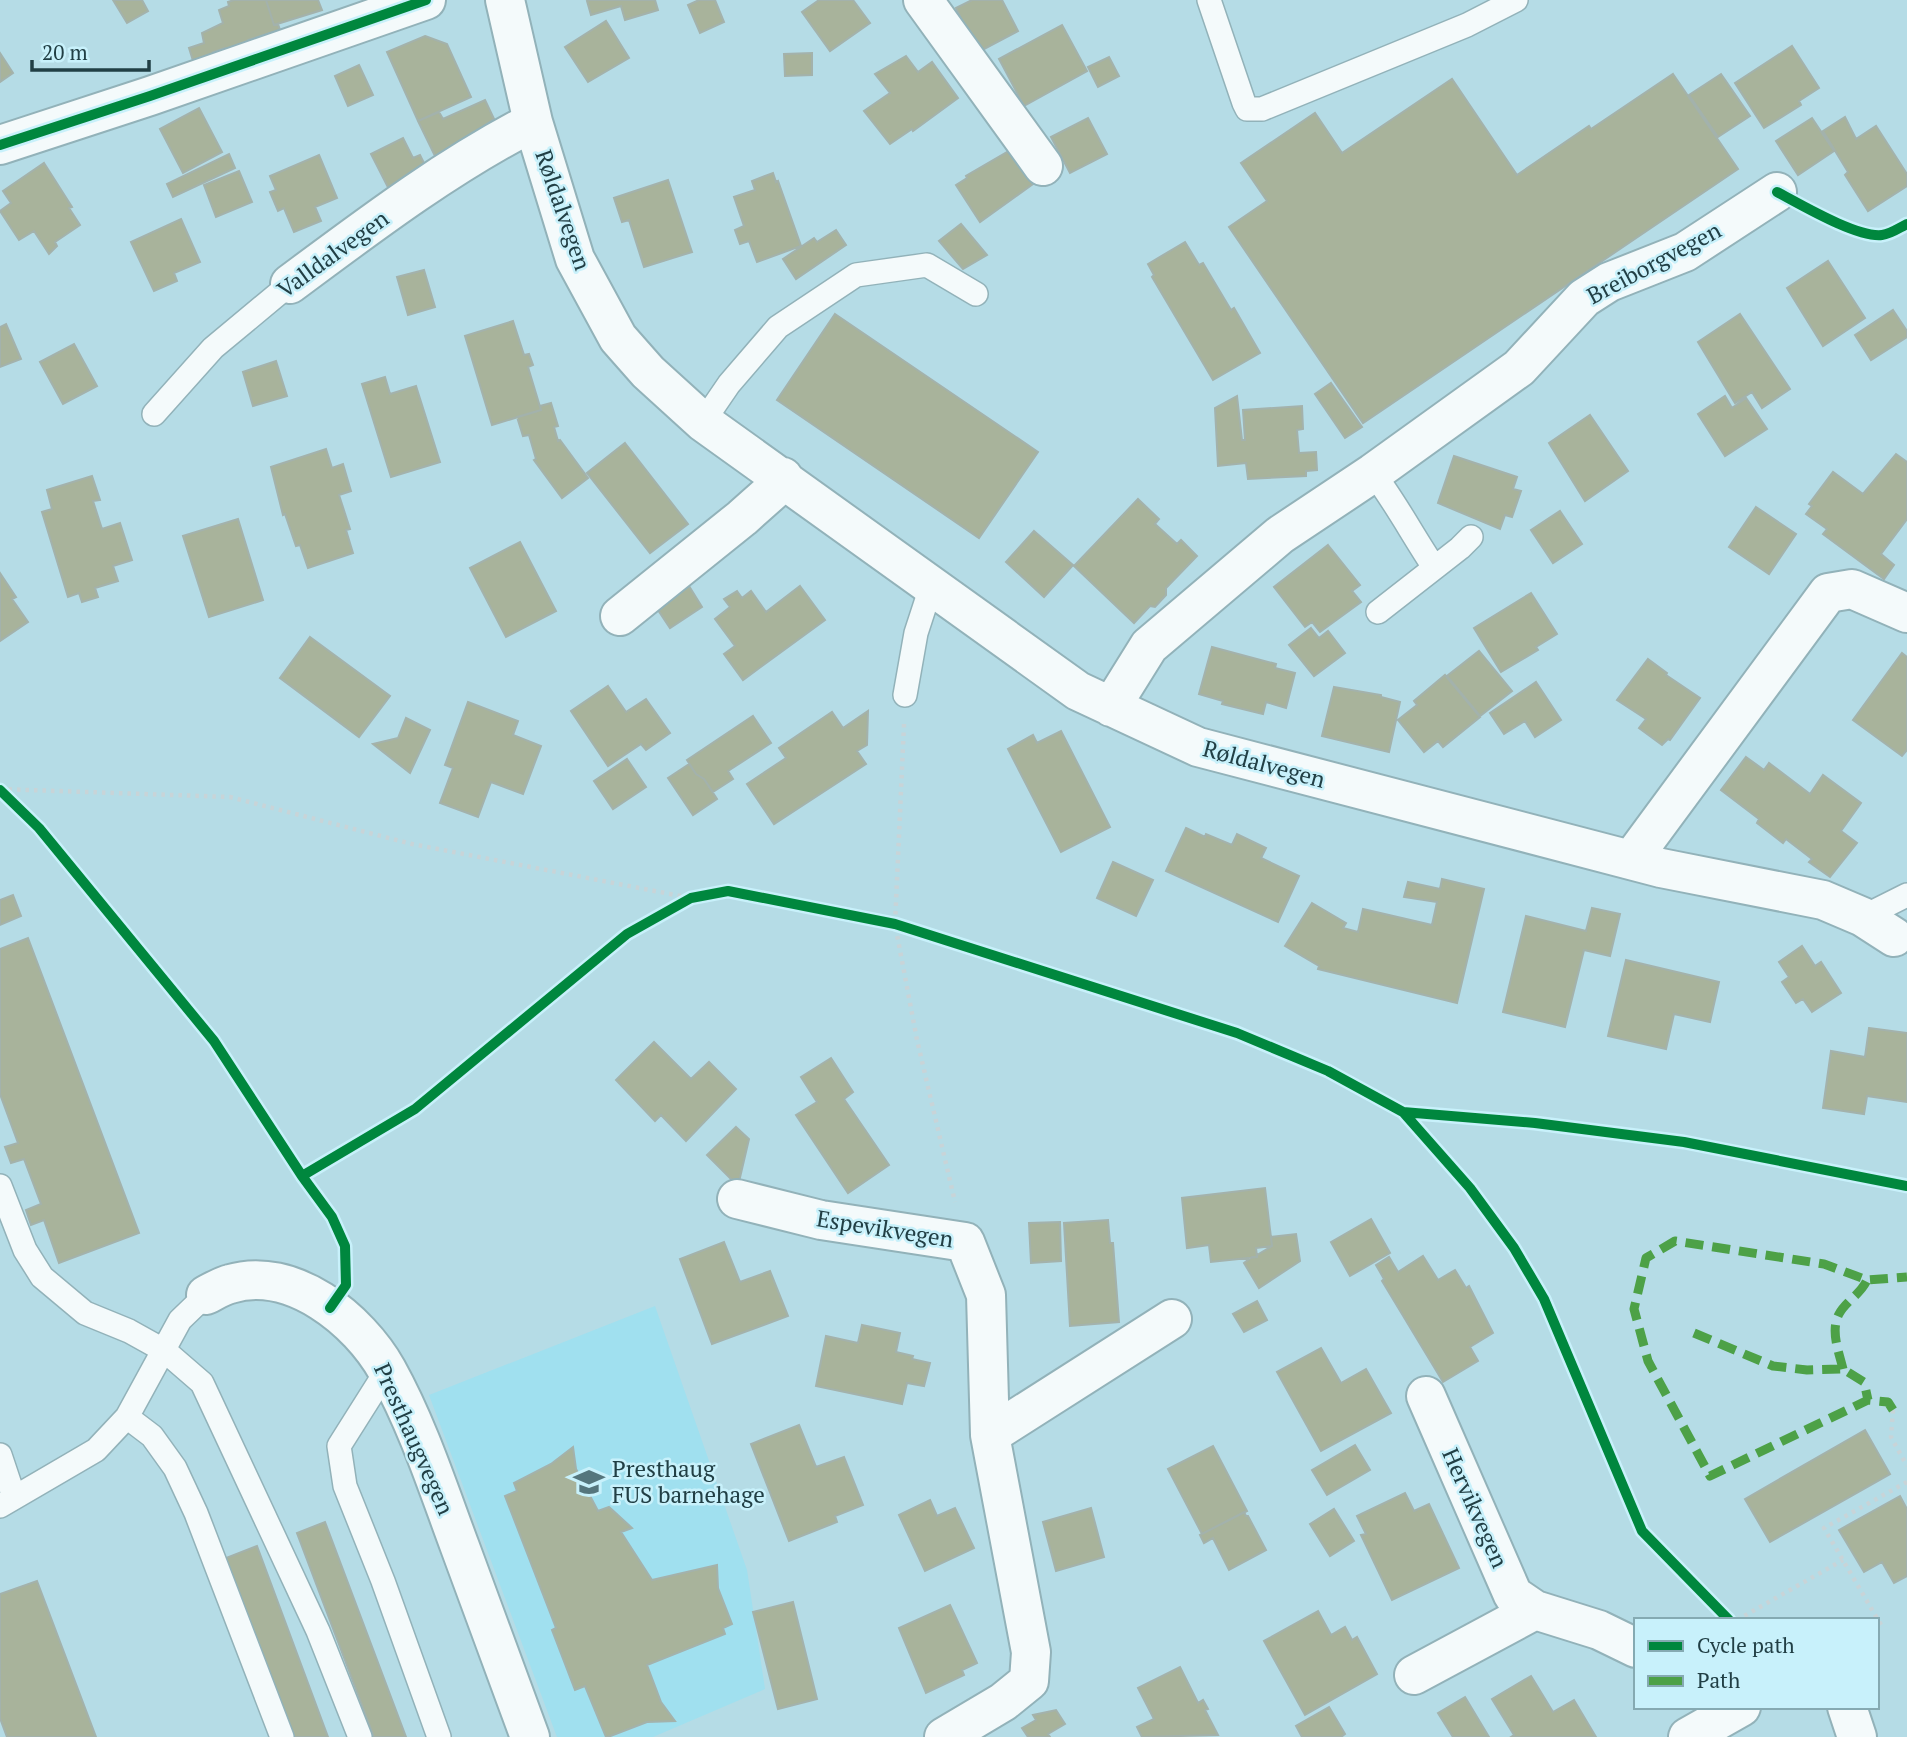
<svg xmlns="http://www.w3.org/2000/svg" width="1907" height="1737" font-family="'PT Serif',serif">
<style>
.built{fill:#a0e0ef}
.building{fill:#a8b39b;stroke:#a3b2ac;stroke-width:2}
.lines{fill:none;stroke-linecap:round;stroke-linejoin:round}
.service-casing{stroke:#92b2b9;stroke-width:26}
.minor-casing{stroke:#92b2b9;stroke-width:42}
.tertiary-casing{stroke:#92b2b9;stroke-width:42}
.path{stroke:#c8d4d8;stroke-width:4.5;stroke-dasharray:3.5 5;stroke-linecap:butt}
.service{stroke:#f4fafb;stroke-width:23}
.minor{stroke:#f4fafb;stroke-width:38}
.tertiary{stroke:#f4fafb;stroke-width:38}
.quiet{stroke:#4da147;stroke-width:9;stroke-dasharray:18 9;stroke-linecap:butt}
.cycleway-casing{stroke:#c8f1fb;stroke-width:15}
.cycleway{stroke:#00873e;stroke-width:10}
.labels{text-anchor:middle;stroke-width:5;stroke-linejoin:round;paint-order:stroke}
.street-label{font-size:23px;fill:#213f45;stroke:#c8f1fb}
.poi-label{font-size:23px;fill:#213f45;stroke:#c8f1fb;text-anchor:start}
</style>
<rect width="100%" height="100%" fill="#b5dce6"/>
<!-- built -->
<path class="built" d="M 655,1306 L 747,1570 L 765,1689 L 653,1737 L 557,1737 L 429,1395 Z"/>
<!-- building -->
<path class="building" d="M 113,0 L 142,0 L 148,11 L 127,23 Z
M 234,0 L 266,0 L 274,25 L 278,24 L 280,30 L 248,40 L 250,45 L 227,53 L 225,48 L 213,52 L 215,57 L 194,64 L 189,48 L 204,43 L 202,33 L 223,23 L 219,10 L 229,6 L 228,2 Z
M 266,0 L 318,0 L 322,10 L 274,25 Z
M 590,0 L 655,0 L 658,10 L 625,20 L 621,6 L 591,15 L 587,1 Z
M 699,0 L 715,0 L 724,22 L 700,33 L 688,5 Z
M 819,0 L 853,0 L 870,23 L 830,51 L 802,12 Z
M 972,0 L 1002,0 L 1018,31 L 971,56 L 968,33 L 956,8 Z
M 606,21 L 629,58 L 588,82 L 565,47 Z
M 1062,25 L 1087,71 L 1024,106 L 999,59 Z
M 425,36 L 447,44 L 471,97 L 418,121 L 387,52 Z
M 1792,46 L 1819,88 L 1799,101 L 1801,105 L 1764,128 L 1735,83 Z
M 0,53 L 13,73 L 0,82 Z
M 812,53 L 812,75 L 785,76 L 784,54 Z
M 906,56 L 918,72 L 932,62 L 958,98 L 913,131 L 912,129 L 890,144 L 864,111 L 890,93 L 875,74 Z
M 1109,57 L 1119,76 L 1098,87 L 1088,67 Z
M 359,65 L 373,95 L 348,106 L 335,76 Z
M 1673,74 L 1738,169 L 1363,423 L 1229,227 L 1267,201 L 1241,163 L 1315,113 L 1342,153 L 1452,79 L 1517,175 L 1589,126 L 1591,129 Z
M 1721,74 L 1750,116 L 1718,137 L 1689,95 Z
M 485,100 L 494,119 L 436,158 L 418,121 L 439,112 L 443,119 Z
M 199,108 L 222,152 L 183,173 L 160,129 Z
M 1845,117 L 1856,139 L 1876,126 L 1907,174 L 1907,186 L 1868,211 L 1845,175 L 1848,172 L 1823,131 Z
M 1088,118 L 1107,154 L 1070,173 L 1051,137 Z
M 1812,118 L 1834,151 L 1798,175 L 1776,141 Z
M 403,138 L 413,158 L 420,155 L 426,167 L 394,199 L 371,154 Z
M 1019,145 L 1040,179 L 980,222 L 956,185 L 967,178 L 966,176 Z
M 229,154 L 235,168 L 173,197 L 167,184 Z
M 319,155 L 337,198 L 315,207 L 321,221 L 294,232 L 284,208 L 278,211 L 270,192 L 276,190 L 270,176 Z
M 44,163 L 72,207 L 69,208 L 80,225 L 55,242 L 57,246 L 49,254 L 34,231 L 19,240 L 0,211 L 11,203 L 3,191 Z
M 239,171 L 252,202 L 216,217 L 204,185 Z
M 773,173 L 776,182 L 778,181 L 801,246 L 757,262 L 749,241 L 740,244 L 735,230 L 744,226 L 734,197 L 755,190 L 752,181 Z
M 668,180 L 692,252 L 644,267 L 629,220 L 622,222 L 614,198 Z
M 181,219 L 200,262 L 174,273 L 177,281 L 154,291 L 131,242 Z
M 961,224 L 987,255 L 963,269 L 939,241 Z
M 836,230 L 846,245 L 796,279 L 783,259 L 814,238 L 817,242 Z
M 1185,242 L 1199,265 L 1203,263 L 1231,310 L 1234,308 L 1260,353 L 1213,380 L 1152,277 L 1154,275 L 1148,264 Z
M 1828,261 L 1865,318 L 1823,346 L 1787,288 Z
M 424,270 L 435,307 L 408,315 L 397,277 Z
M 1893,310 L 1907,331 L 1907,337 L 1871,360 L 1855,335 Z
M 835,314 L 1038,452 L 979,538 L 777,400 Z
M 1740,314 L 1790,389 L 1762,408 L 1752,392 L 1735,403 L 1698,342 Z
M 513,321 L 524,355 L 529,354 L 533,365 L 528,367 L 541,410 L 492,425 L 465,336 Z
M 6,324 L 21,359 L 0,367 L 0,327 Z
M 74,344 L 97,386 L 63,404 L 40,362 Z
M 276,361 L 287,396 L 253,406 L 243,372 Z
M 385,377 L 390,394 L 416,386 L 440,462 L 391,477 L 362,384 Z
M 1331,383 L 1362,427 L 1345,438 L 1315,394 Z
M 1237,396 L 1242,440 L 1245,440 L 1243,410 L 1302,406 L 1303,429 L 1297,430 L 1299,453 L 1316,452 L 1317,470 L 1306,471 L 1306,476 L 1248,479 L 1246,463 L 1218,466 L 1215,408 Z
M 1725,396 L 1732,408 L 1746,398 L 1767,429 L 1725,456 L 1698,414 Z
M 551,403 L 558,426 L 554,427 L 558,441 L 560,440 L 588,478 L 562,498 L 534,460 L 536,459 L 529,435 L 523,436 L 517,417 L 541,410 L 540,406 Z
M 1590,415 L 1628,471 L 1585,501 L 1549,443 Z
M 625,443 L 688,524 L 650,553 L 587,473 Z
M 326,449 L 332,468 L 343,464 L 351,491 L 339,495 L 350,529 L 346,530 L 353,553 L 308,568 L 300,545 L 296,546 L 285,514 L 283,515 L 271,467 Z
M 1896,454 L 1907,462 L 1907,519 L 1881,554 L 1894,565 L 1884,579 L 1823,534 L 1827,529 L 1806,514 L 1812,506 L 1809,504 L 1833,472 L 1863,494 Z
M 1454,456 L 1517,477 L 1513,489 L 1521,491 L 1512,517 L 1505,515 L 1500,529 L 1438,503 Z
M 92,476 L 100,500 L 93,501 L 102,529 L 120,523 L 132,560 L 113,566 L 118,581 L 95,588 L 98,597 L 82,602 L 79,593 L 68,597 L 42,512 L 52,509 L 47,490 Z
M 1138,499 L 1159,519 L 1155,524 L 1177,544 L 1181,540 L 1197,556 L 1166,588 L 1166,595 L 1155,607 L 1150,606 L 1134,623 L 1074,566 Z
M 1756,507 L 1796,534 L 1769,574 L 1729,547 Z
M 1560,511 L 1582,544 L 1553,563 L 1531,530 Z
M 238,519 L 263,600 L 209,617 L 183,536 Z
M 1034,531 L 1073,565 L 1044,597 L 1006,562 Z
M 520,542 L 556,611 L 506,637 L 470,568 Z
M 1328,545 L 1360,585 L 1352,591 L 1361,602 L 1320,632 L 1312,622 L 1305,627 L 1274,587 Z
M 0,573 L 16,597 L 12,599 L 28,622 L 0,641 Z
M 689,586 L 702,607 L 670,628 L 656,607 Z
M 800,586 L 825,620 L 743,680 L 724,654 L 735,646 L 715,619 L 730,607 L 724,599 L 737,591 L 742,598 L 751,591 L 766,612 Z
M 1531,593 L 1557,634 L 1536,647 L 1538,650 L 1501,672 L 1474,628 Z
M 1311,628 L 1319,638 L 1328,631 L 1345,653 L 1314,676 L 1289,645 Z
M 310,637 L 390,696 L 359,737 L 280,678 Z
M 1212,647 L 1276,664 L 1275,668 L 1295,673 L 1286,708 L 1266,702 L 1263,714 L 1222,704 L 1223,701 L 1199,694 Z
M 1479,651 L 1512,691 L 1480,716 L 1447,676 Z
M 1902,653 L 1907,657 L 1907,750 L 1902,756 L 1853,720 Z
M 1648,659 L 1667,673 L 1666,675 L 1700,698 L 1670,740 L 1668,739 L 1662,745 L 1639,728 L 1646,719 L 1617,700 Z
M 1445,675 L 1480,717 L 1443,747 L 1438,741 L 1424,752 L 1398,720 L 1417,705 L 1414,701 Z
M 1536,682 L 1561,720 L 1535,737 L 1525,721 L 1504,734 L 1490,713 Z
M 608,686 L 626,712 L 646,699 L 670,733 L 646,750 L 641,744 L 608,766 L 571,711 Z
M 1334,687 L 1381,695 L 1381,697 L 1400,702 L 1389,752 L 1322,736 Z
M 468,702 L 518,721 L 513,735 L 541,746 L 523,794 L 491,782 L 478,817 L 440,803 L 453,768 L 445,765 Z
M 868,711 L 867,745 L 857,751 L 866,764 L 774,824 L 747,784 L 786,758 L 779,748 L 832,712 L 843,728 Z
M 753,716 L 771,743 L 728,771 L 733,779 L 713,792 L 704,779 L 696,774 L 687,760 Z
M 406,718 L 430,730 L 410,773 L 373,744 L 398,738 Z
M 1061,731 L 1110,827 L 1061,852 L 1008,749 L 1033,735 L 1037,743 Z
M 1746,757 L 1764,770 L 1769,763 L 1810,794 L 1823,775 L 1861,803 L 1841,831 L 1857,843 L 1830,877 L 1809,862 L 1812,859 L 1786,839 L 1783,843 L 1757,823 L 1759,819 L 1721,790 Z
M 627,759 L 646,787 L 613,809 L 594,781 Z
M 689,764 L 696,774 L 704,779 L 717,799 L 693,815 L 668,778 Z
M 1186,828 L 1205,837 L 1206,834 L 1232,845 L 1237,834 L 1266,848 L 1261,858 L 1299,876 L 1278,922 L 1166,871 Z
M 1113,862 L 1153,880 L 1136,916 L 1097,898 Z
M 1442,879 L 1484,889 L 1457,1003 L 1318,969 L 1319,966 L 1285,946 L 1312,903 L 1346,923 L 1343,928 L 1358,932 L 1363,909 L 1432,925 L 1437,902 L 1404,897 L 1408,882 L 1440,889 Z
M 13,895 L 21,916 L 0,925 L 0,900 Z
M 1592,908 L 1620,914 L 1610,956 L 1584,950 L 1565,1027 L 1503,1012 L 1526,916 L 1586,931 Z
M 28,938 L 139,1233 L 59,1263 L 44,1220 L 31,1225 L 26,1210 L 41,1204 L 24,1159 L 11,1163 L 5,1147 L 18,1143 L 0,1094 L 0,949 Z
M 1802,946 L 1815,966 L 1821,962 L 1841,993 L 1812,1012 L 1803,999 L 1796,1003 L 1782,982 L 1789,977 L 1779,962 Z
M 1626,960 L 1719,982 L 1710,1022 L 1674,1014 L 1666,1049 L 1608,1036 Z
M 1869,1028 L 1907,1033 L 1907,1102 L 1867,1096 L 1864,1114 L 1823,1108 L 1831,1051 L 1865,1057 Z
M 654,1042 L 691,1079 L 709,1062 L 736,1089 L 686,1141 L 661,1115 L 655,1121 L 616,1080 Z
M 831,1058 L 853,1092 L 844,1099 L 889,1165 L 848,1193 L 796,1115 L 817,1102 L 801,1077 Z
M 736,1127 L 749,1139 L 738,1186 L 707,1155 Z
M 1265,1188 L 1272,1246 L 1256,1248 L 1257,1257 L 1211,1262 L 1209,1245 L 1187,1248 L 1182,1198 Z
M 1371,1219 L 1390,1253 L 1350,1276 L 1331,1242 Z
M 1108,1220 L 1110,1243 L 1113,1243 L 1119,1322 L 1070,1326 L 1064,1223 Z
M 1060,1222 L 1061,1261 L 1031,1263 L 1029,1223 Z
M 1296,1234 L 1300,1261 L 1259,1288 L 1244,1263 L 1252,1257 L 1257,1257 L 1257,1255 L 1272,1246 L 1271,1237 Z
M 724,1242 L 740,1282 L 770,1271 L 788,1316 L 712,1344 L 680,1259 Z
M 1423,1256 L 1438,1280 L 1455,1270 L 1466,1288 L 1469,1286 L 1493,1333 L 1470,1347 L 1478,1361 L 1443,1382 L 1382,1281 L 1384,1279 L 1376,1265 L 1389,1257 L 1398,1272 Z
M 1257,1301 L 1267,1320 L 1244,1332 L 1233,1314 Z
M 862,1325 L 900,1333 L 896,1352 L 913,1356 L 912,1359 L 930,1363 L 924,1386 L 907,1383 L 902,1404 L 816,1386 L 826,1336 L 858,1343 Z
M 1321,1348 L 1341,1383 L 1366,1369 L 1391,1413 L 1321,1451 L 1277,1372 Z
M 799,1425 L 816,1467 L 844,1457 L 863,1505 L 835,1516 L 837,1522 L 789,1541 L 751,1444 Z
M 1865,1430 L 1890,1474 L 1770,1542 L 1745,1499 Z
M 1355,1445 L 1370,1470 L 1327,1495 L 1312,1470 Z
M 1213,1446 L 1247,1511 L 1202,1534 L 1168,1469 Z
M 573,1447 L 576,1469 L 598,1511 L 609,1507 L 632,1528 L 621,1532 L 652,1580 L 717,1565 L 718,1588 L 732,1624 L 723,1628 L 725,1634 L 647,1665 L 661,1702 L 675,1721 L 647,1722 L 608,1737 L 606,1737 L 585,1686 L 575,1690 L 552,1630 L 556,1628 L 505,1496 L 517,1491 L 514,1483 L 551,1464 Z
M 1405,1493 L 1414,1511 L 1429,1504 L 1459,1568 L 1392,1600 L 1361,1535 L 1366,1534 L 1357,1516 Z
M 1900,1496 L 1907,1509 L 1907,1576 L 1894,1583 L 1882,1562 L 1864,1572 L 1839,1530 Z
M 930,1500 L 937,1516 L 955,1508 L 974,1548 L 925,1571 L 899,1515 Z
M 1091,1508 L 1104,1557 L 1056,1571 L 1043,1522 Z
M 1334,1509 L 1354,1541 L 1330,1556 L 1310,1524 Z
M 1244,1512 L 1246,1516 L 1248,1516 L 1266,1550 L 1229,1570 L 1213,1538 L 1204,1543 L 1200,1535 Z
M 325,1522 L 406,1737 L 374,1737 L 297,1533 Z
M 257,1546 L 328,1737 L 292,1737 L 226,1558 Z
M 37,1581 L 96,1737 L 7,1737 L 0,1718 L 0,1594 Z
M 793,1602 L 817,1699 L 778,1709 L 753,1612 Z
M 950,1605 L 977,1663 L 962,1670 L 964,1675 L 926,1693 L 899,1628 Z
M 1318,1611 L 1331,1635 L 1345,1627 L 1352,1640 L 1357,1637 L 1377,1674 L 1305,1715 L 1264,1641 Z
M 1180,1667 L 1198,1703 L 1203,1700 L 1208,1709 L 1205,1710 L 1218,1735 L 1142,1737 L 1137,1727 L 1154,1719 L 1138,1688 Z
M 1531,1676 L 1553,1712 L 1574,1700 L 1596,1737 L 1511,1737 L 1514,1735 L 1492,1699 Z
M 1465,1697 L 1489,1737 L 1453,1737 L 1438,1713 Z
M 1329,1707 L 1345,1734 L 1341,1737 L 1302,1737 L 1296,1726 Z
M 1056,1710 L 1065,1724 L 1048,1734 L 1050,1737 L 1028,1737 L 1022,1728 L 1036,1720 L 1033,1715 Z"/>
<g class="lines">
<!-- service casing -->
<g class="service-casing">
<path id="service" d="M 1209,0 L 1244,103 L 1247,109 L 1262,109 L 1467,25 L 1516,0
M 154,414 L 213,348 L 290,284
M 703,422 L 729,384 L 778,327 L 856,275 L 927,265 L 976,294
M 1373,473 C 1396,503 1413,536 1434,567
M 1378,612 L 1460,548 L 1471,537
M 905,695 L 916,633 L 931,587
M 1863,917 L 1907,895
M 0,1186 L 25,1250 L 42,1277 L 85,1313 L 129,1331 L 165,1351 L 202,1383 L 318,1631 L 360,1737
M 387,1370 L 339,1446 L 345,1486 L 383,1581 L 439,1737
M 127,1417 L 152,1436 L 175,1468 L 196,1513 L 282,1737
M 0,1455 L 14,1497
M 0,1506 L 96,1450 L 127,1417 L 180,1320 L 206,1295"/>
</g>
<!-- minor casing -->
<g class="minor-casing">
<path id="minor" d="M 505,0 L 533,122 L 575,259 L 618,338 L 648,372 L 703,422 L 1078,691 L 1198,747 L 1661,868 L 1823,900 L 1863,917 L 1894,937
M 923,0 L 1043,166
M 290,284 C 368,226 447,166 533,122
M 620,616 L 742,518 L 779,485 L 783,477
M 1111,707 L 1149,646 L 1280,535 L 1373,473 L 1519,368 L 1584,298 L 1609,282 L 1685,252 L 1777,192
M 1631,860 L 1828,593 L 1852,589 L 1907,613
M 737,1199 L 821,1220 L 965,1242 L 986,1295 L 990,1435 L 1031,1652 L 1029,1681 L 1003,1702 L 944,1737
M 206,1295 C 214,1291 222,1286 230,1284 C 292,1265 359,1320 387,1370 C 418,1426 438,1488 460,1547 C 483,1611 507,1674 530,1737
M 1426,1396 L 1513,1595 L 1535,1610 L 1599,1630 L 1636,1648
M 990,1435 L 1172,1319
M 1414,1675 L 1535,1610
M 1847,1707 L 1857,1737
M 1688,1737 L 1741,1707"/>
</g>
<!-- tertiary casing -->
<g class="tertiary-casing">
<path id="tertiary" d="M 0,145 L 150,96 L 426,0"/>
</g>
<!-- path -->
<path class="path" d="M 904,724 L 895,924 L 917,1040 L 955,1202
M 0,789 L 230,797 L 412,844 L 691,898
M 1893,1410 L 1891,1437 L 1907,1466
M 1737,1620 L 1843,1560
M 1881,1625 L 1824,1528 L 1907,1482"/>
<!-- service -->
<use href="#service" class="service"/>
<!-- minor -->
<use href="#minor" class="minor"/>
<!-- tertiary -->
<use href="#tertiary" class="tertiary"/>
<!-- quiet -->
<path class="quiet" d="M 1694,1333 L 1773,1366 L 1807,1370 L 1843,1369 L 1864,1382 L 1868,1400
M 1843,1369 C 1839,1352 1830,1331 1839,1314 C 1846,1301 1861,1294 1867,1280
M 1893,1410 L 1888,1402 L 1868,1400 L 1710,1476 L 1648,1361 L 1634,1309 L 1646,1258 L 1675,1241 L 1824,1264 L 1867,1280 L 1907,1277"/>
<!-- cycleway casing -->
<g class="cycleway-casing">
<path id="cycleway" d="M 0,145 L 150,96 L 426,0
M 1777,192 C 1800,204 1857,238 1882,235 C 1891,234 1899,228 1907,224
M 0,790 L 39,828 L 214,1041 L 302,1176 L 332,1217 L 345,1246 L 346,1285 L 330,1308
M 1403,1112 L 1535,1123 L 1684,1142 L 1907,1186
M 302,1176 L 415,1109 L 627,934 L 691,898 L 728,891 L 895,924 L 1237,1033 L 1328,1071 L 1403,1112 L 1470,1188 L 1514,1248 L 1544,1299 L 1642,1531 L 1729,1620"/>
</g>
<!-- cycleway -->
<use href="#cycleway" class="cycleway"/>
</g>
<!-- icons -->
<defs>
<g id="school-bare" transform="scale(2.415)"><path d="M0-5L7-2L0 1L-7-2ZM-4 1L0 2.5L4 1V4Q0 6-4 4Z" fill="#55767d" stroke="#c8f1fb" stroke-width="2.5" paint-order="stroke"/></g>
</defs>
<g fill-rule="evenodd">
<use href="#school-bare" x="589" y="1482"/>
</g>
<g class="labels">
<!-- street labels -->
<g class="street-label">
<text transform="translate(563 210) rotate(71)" y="8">Røldalvegen</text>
<text transform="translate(333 254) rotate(-36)" y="8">Valldalvegen</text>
<text transform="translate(1654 263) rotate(-28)" y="8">Breiborgvegen</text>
<text transform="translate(1264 764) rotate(15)" y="8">Røldalvegen</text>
<text transform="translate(885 1229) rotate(9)" y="8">Espevikvegen</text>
<text transform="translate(414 1439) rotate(66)" y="8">Presthaugvegen</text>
<text transform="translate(1475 1508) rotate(66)" y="8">Hervikvegen</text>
</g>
<!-- poi labels -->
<g class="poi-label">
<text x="612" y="1477">Presthaug<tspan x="612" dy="26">FUS barnehage</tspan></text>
</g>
</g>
<!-- legend -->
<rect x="1634" y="1618" width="245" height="91" fill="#c8f1fb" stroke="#85aab2" stroke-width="2"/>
<rect x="1648" y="1641" width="35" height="10" fill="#00873e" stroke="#85aab2" stroke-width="2"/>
<text x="1697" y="1653" font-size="21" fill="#213f45">Cycle path</text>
<rect x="1648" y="1676" width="35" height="10" fill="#4da147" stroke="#85aab2" stroke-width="2"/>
<text x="1697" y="1688" font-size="21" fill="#213f45">Path</text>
<!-- scale -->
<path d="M32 60v10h117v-10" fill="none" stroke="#213f45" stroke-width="3.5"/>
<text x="42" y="60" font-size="21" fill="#213f45" stroke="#c8f1fb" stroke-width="5" paint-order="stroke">20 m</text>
</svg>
